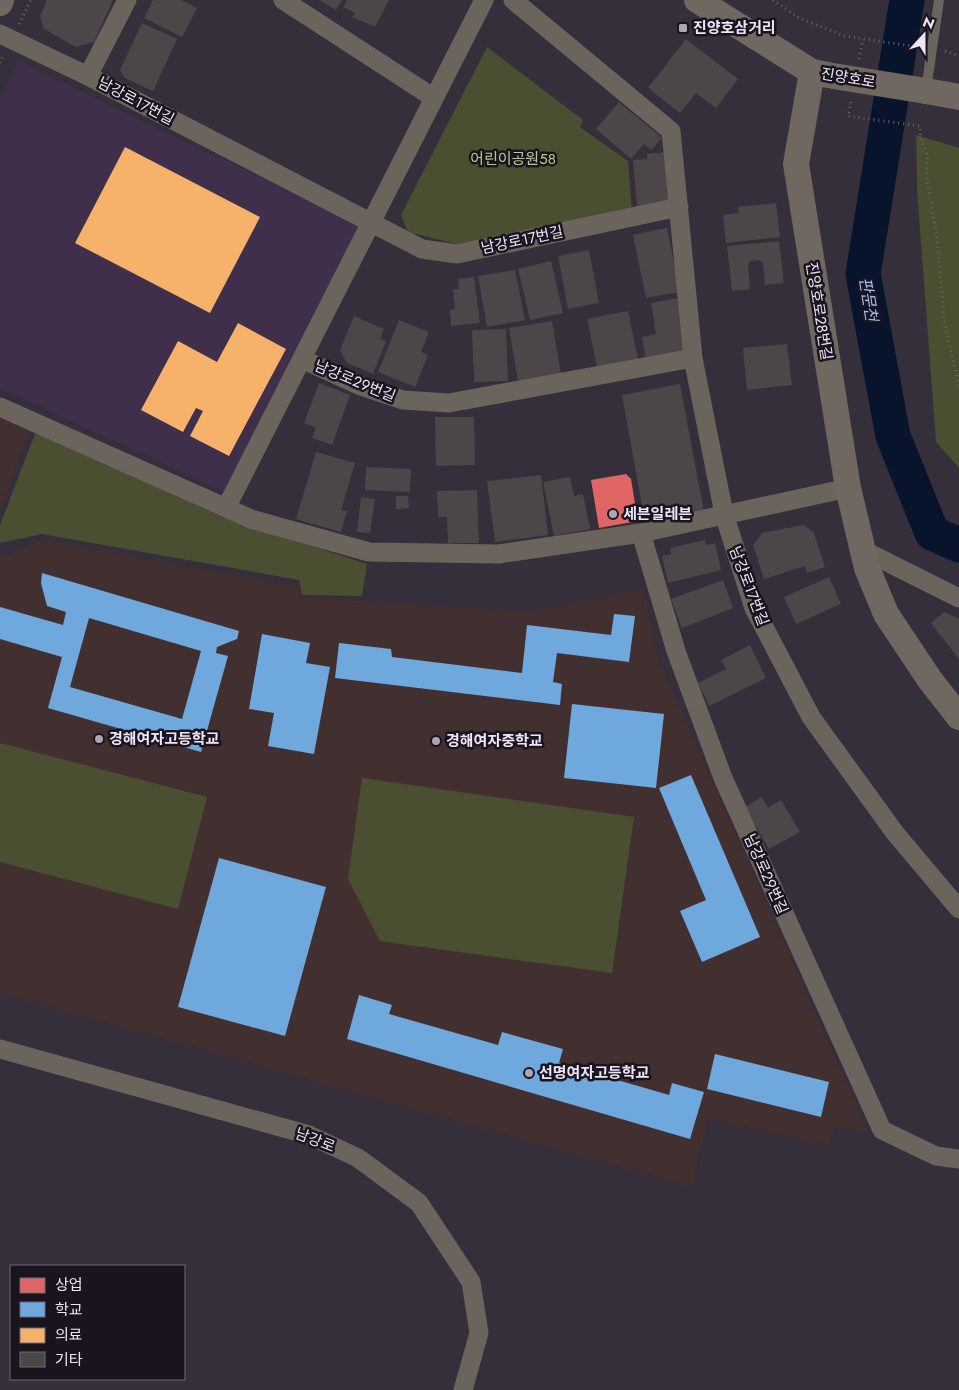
<svg xmlns="http://www.w3.org/2000/svg" width="959" height="1390" font-family="Jost,'Noto Sans KR',sans-serif">
<style>
.built{fill:#3f2f4b}
.education{fill:#423030}
.green{fill:#4a4f31}
.shops{fill:#e06666}
.schools{fill:#6fa8dc;fill-rule:evenodd}
.health{fill:#f6b26b}
.lines{fill:none;stroke-linecap:round;stroke-linejoin:round}
.river{stroke:#08142c;stroke-width:35}
.building{fill:#4d4649}
.path{stroke:#6b6566;stroke-width:3;stroke-dasharray:1 4;stroke-linecap:butt}
.lane{stroke:#6b645d;stroke-width:10}
.street{stroke:#6b645d;stroke-width:19}
.secondary{stroke:#6f6760;stroke-width:26}
.secondary-bridge{stroke:#6f6760;stroke-width:26}
.poi-dot{fill:#ada5b4;stroke:#1a141f;stroke-width:2}
.labels{text-anchor:middle;stroke-width:5;stroke-linejoin:round;paint-order:stroke}
.poi-label{font-size:15px;font-weight:bold;fill:#ede5f5;stroke:#1a141f;text-anchor:start}
.street-label{font-size:15px;fill:#ede5f5;stroke:#1a141f}
.park-label{font-size:15px;fill:#bcca89;stroke:#1a141f}
.water-label{font-size:16px;font-style:italic;fill:#a1c1f9;stroke:#1a141f}
</style>
<rect width="100%" height="100%" fill="#352e3b"/>
<!-- built -->
<path class="built" d="M 18,61 L 362,226 L 227,493 L 0,388 L 0,98 Z"/>
<!-- education -->
<path class="education" d="M 0,418 L 29,431 L 0,513 Z
M 44,540 L 299,587 L 299,597 L 529,612 L 644,589 L 657,657 L 869,1134 L 835,1127 L 827,1145 L 708,1119 L 692,1187 L 0,993 L 0,557 Z"/>
<!-- green -->
<path class="green" d="M 487,47 L 583,120 L 580,127 L 628,161 L 632,211 L 460,245 L 408,232 L 401,215 Z
M 916,135 L 959,148 L 959,468 L 936,442 L 917,189 Z
M 36,431 L 222,517 L 367,564 L 362,596 L 302,595 L 299,580 L 42,534 L 0,543 L 0,525 Z
M 0,743 L 207,797 L 178,909 L 0,862 Z
M 362,778 L 634,817 L 612,973 L 380,941 L 348,879 Z"/>
<!-- shops -->
<path class="shops" d="M 626,474 L 631,479 L 638,521 L 599,528 L 591,480 Z"/>
<!-- schools -->
<path class="schools" d="M 42,573 L 239,631 L 237,639 L 217,647 L 216,653 L 228,656 L 201,752 L 48,708 L 62,657 L 0,639 L 0,607 L 63,625 L 66,612 L 47,606 L 41,583 ZM 89,618 L 201,651 L 182,719 L 70,687 Z
M 614,614 L 635,616 L 629,662 L 557,653 L 553,682 L 562,684 L 560,705 L 335,678 L 339,643 L 391,649 L 392,657 L 522,673 L 527,625 L 611,635 Z
M 262,634 L 310,643 L 306,663 L 330,667 L 314,754 L 268,746 L 274,713 L 249,709 Z
M 572,704 L 664,714 L 656,788 L 564,778 Z
M 691,775 L 760,937 L 702,962 L 680,911 L 706,900 L 659,788 Z
M 219,858 L 326,887 L 285,1036 L 178,1007 Z
M 359,995 L 392,1005 L 389,1014 L 498,1045 L 502,1032 L 563,1049 L 559,1063 L 669,1095 L 672,1083 L 704,1092 L 690,1139 L 347,1039 Z
M 715,1054 L 829,1082 L 821,1117 L 707,1089 Z"/>
<!-- health -->
<path class="health" d="M 125,147 L 260,217 L 210,313 L 75,243 Z
M 238,323 L 286,349 L 229,456 L 190,436 L 203,411 L 196,408 L 183,432 L 141,410 L 178,341 L 217,362 Z"/>
<g class="lines">
<!-- river -->
<path class="river" d="M 907,0 L 863,274 L 893,436 L 932,533 L 959,545"/>
</g>
<!-- building -->
<path class="building" d="M 47,0 L 113,0 L 94,42 L 76,47 L 44,29 L 40,16 Z
M 153,0 L 181,0 L 197,8 L 182,37 L 144,18 Z
M 319,0 L 342,0 L 336,10 Z
M 347,0 L 389,0 L 375,27 L 352,17 L 355,13 L 343,7 Z
M 142,23 L 177,39 L 153,91 L 125,78 L 120,70 Z
M 686,39 L 738,79 L 716,108 L 696,93 L 680,113 L 648,88 Z
M 619,102 L 662,138 L 651,150 L 644,144 L 631,159 L 596,129 Z
M 668,152 L 671,196 L 666,204 L 637,206 L 633,160 L 647,159 L 647,154 Z
M 776,203 L 780,237 L 726,243 L 723,215 L 739,213 L 738,207 Z
M 667,228 L 680,292 L 646,298 L 633,235 Z
M 779,241 L 784,283 L 765,285 L 763,263 L 759,260 L 750,261 L 748,266 L 750,289 L 732,291 L 727,246 Z
M 589,250 L 599,303 L 568,309 L 558,256 Z
M 551,261 L 563,313 L 530,320 L 518,269 Z
M 515,270 L 525,320 L 487,327 L 478,276 Z
M 474,277 L 480,323 L 451,326 L 450,310 L 455,309 L 453,289 L 459,289 L 458,279 Z
M 678,298 L 687,355 L 646,361 L 642,337 L 656,334 L 651,303 Z
M 628,311 L 639,364 L 598,372 L 587,319 Z
M 354,316 L 384,329 L 380,339 L 386,341 L 373,374 L 347,363 L 340,350 Z
M 399,320 L 429,332 L 421,352 L 428,355 L 415,387 L 378,372 Z
M 552,321 L 561,374 L 518,381 L 509,328 Z
M 506,329 L 508,381 L 474,382 L 472,330 Z
M 787,344 L 792,385 L 747,390 L 743,348 Z
M 319,383 L 350,395 L 332,445 L 312,438 L 316,428 L 304,423 Z
M 680,384 L 704,512 L 645,522 L 622,395 Z
M 435,417 L 474,417 L 475,465 L 436,466 Z
M 316,452 L 355,463 L 341,510 L 347,511 L 341,532 L 296,519 Z
M 366,467 L 411,469 L 410,492 L 365,490 Z
M 541,475 L 548,535 L 495,542 L 487,481 Z
M 570,477 L 574,496 L 583,494 L 590,529 L 554,536 L 543,482 Z
M 477,490 L 479,543 L 448,543 L 447,517 L 438,517 L 437,491 Z
M 396,496 L 408,496 L 409,508 L 396,509 Z
M 361,497 L 375,499 L 370,533 L 357,532 Z
M 804,525 L 814,533 L 825,567 L 807,573 L 805,566 L 764,579 L 753,545 L 762,533 Z
M 705,540 L 706,545 L 715,543 L 721,570 L 668,583 L 662,556 L 671,554 L 670,548 Z
M 829,577 L 841,604 L 796,624 L 784,597 Z
M 723,580 L 733,608 L 682,628 L 671,599 Z
M 944,612 L 959,619 L 959,659 L 931,623 Z
M 750,645 L 766,678 L 709,706 L 698,683 L 726,669 L 721,660 Z
M 762,797 L 768,808 L 781,800 L 800,832 L 769,849 L 745,807 Z"/>
<g class="lines">
<!-- path -->
<path class="path" d="M 773,0 L 799,18 L 844,36 L 919,47
M 19,24 L 31,0
M 945,51 L 959,56
M 859,59 L 863,39
M 0,63 L 4,54
M 851,102 L 848,116 L 920,126 L 921,140 L 927,154 L 927,181 L 937,236 L 944,321 L 959,387"/>
<!-- lane -->
<path class="lane" d="M 926,90 L 939,0"/>
<!-- street -->
<path class="street" d="M 283,0 L 434,98
M 513,0 L 671,131 L 693,358 L 724,514 L 754,608 L 811,717 L 895,833 L 959,909
M 0,34 L 88,76 L 422,249 L 457,254 L 679,207
M 88,76 L 127,0
M 302,359 L 361,386 L 403,400 L 449,403 L 693,358
M 0,407 L 251,519 L 369,552 L 498,554 L 641,533 L 848,488
M 226,508 L 484,0
M 641,533 L 676,651 L 723,778 L 882,1130 L 936,1156 L 959,1159
M 863,550 L 959,598
M 0,1049 L 309,1135 L 358,1158 L 419,1203 L 471,1282 L 479,1333 L 463,1390"/>
<!-- secondary -->
<path class="secondary" d="M 697,0 L 812,72 L 828,75
M 0,3 L 1,0
M 812,72 L 796,164 L 848,488 L 867,568 L 886,614 L 930,680 L 959,717
M 926,91 L 959,97"/>
<!-- secondary-bridge -->
<path class="secondary-bridge" d="M 833,76 L 926,91"/>
</g>
<!-- markers -->
<g class="poi-dot">
<rect x="678" y="23" width="10" height="10" rx="2.5"/>
<circle cx="613" cy="514" r="5"/>
<circle cx="99" cy="739" r="5"/>
<circle cx="436" cy="741" r="5"/>
<circle cx="529" cy="1073" r="5"/>
</g>
<g class="labels">
<!-- poi labels -->
<g class="poi-label">
<text x="693" y="33">진양호삼거리</text>
<text x="623" y="519">세븐일레븐</text>
<text x="109" y="744">경해여자고등학교</text>
<text x="446" y="746">경해여자중학교</text>
<text x="539" y="1078">선명여자고등학교</text>
</g>
<!-- street labels -->
<g class="street-label">
<text transform="translate(848 78) rotate(10)" y="5">진양호로</text>
<text transform="translate(136 101) rotate(28)" y="5">남강로17번길</text>
<text transform="translate(522 240) rotate(-12)" y="5">남강로17번길</text>
<text transform="translate(819 311) rotate(81)" y="5">진양호로28번길</text>
<text transform="translate(355 381) rotate(22)" y="5">남강로29번길</text>
<text transform="translate(749 586) rotate(69)" y="5">남강로17번길</text>
<text transform="translate(766 874) rotate(66)" y="5">남강로29번길</text>
<text transform="translate(315 1140) rotate(21)" y="5">남강로</text>
</g>
<!-- park labels -->
<g class="park-label">
<text x="513" y="164">어린이공원58</text>
</g>
<!-- water labels -->
<g class="water-label">
<text transform="translate(869 299) rotate(81)" y="6">판문천</text>
</g>
</g>
<!-- legend -->
<rect x="10" y="1265" width="175" height="115" fill="#1a141f" stroke="#6e6875"/>
<rect x="20" y="1278" width="25" height="15" fill="#e06666" stroke="#6e6875"/>
<text x="55" y="1290" font-size="15" fill="#ede5f5">상업</text>
<rect x="20" y="1302" width="25" height="15" fill="#6fa8dc" stroke="#6e6875"/>
<text x="55" y="1315" font-size="15" fill="#ede5f5">학교</text>
<rect x="20" y="1328" width="25" height="15" fill="#f6b26b" stroke="#6e6875"/>
<text x="55" y="1340" font-size="15" fill="#ede5f5">의료</text>
<rect x="20" y="1352" width="25" height="15" fill="#4d4649" stroke="#6e6875"/>
<text x="55" y="1365" font-size="15" fill="#ede5f5">기타</text>
<!-- north arrow -->
<g transform="translate(924 35) rotate(21)" stroke="#1a141f" stroke-width="4" paint-order="stroke">
<path d="M0-4L9 19L0 12L-9 19Z" fill="#ede5f5"/>
<text y="-8" font-size="14" font-weight="bold" text-anchor="middle" fill="#ede5f5">N</text>
</g>
</svg>
